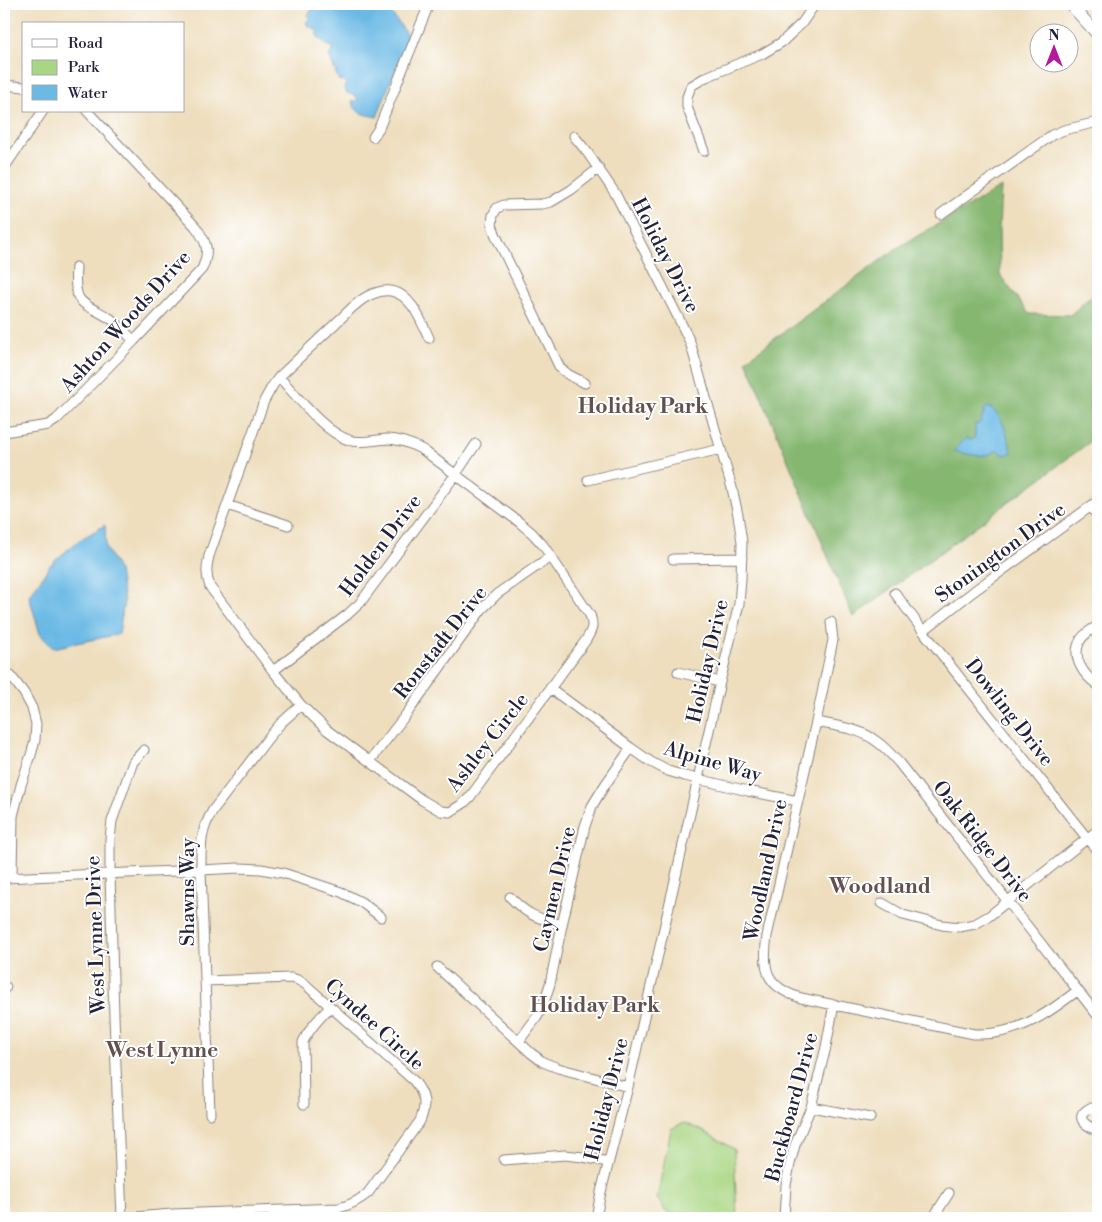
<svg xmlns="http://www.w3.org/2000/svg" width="1102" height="1222" font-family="'Libre Bodoni',serif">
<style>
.green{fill:#a9d683;stroke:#667c5f}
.forest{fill:#86b771;stroke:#546c56}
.water{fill:#6bb9e5;stroke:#466e90}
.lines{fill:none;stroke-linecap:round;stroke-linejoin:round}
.minor-casing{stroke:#88807c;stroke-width:11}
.major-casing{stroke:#88807c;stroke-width:13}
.minor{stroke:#fff;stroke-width:9}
.major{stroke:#fff;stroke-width:11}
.labels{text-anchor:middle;stroke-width:4;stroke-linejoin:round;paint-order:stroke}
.street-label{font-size:20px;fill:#22223b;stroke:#fff}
.neighbourhood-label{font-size:21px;font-weight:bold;fill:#62514f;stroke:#fff}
</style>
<rect width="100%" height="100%" fill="#fff"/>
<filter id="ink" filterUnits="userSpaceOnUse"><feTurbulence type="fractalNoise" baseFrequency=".02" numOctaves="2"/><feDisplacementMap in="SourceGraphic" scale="10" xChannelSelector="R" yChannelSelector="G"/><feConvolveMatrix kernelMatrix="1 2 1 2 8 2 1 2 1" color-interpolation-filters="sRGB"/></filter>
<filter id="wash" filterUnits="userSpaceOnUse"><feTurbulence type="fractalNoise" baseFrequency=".0096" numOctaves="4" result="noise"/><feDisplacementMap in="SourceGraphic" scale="20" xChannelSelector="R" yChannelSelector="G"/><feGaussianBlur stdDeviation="1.12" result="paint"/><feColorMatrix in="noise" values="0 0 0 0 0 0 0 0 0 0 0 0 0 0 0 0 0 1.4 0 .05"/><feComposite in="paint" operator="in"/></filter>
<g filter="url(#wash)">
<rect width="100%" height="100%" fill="#eedebe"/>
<!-- green -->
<path class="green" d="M 685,1123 L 705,1132 L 734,1149 L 737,1218 L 701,1218 L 666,1212 L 657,1198 L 671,1129 L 680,1124 Z"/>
<!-- forest -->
<path class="forest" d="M 1001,187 L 999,230 L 1000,275 L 1029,314 L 1070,315 L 1098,290 L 1098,436 L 853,617 L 746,360 L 897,248 Z"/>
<!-- water -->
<path class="water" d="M 318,4 L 385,4 L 408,36 L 377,117 C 365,114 357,115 352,102 L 358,100 L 356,96 L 347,93 L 344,87 L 346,84 L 343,80 L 339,81 L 329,55 L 333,52 L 332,46 L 328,46 L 317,36 L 317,30 L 307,25 L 306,22 L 309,20 L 308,15 L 314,7 L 319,6 Z
M 987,407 C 1003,411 1008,439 1012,453 L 1005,455 L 997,450 C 986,460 967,454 954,451 L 966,438 L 971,440 L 975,437 L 975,424 L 979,424 L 984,413 L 984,410 Z
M 105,525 L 106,548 L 119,571 L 124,601 L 119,634 L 53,648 L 40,634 L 29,596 L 51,564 L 78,541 Z"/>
</g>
<g filter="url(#ink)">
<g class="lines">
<!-- minor casing -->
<g class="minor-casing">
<path id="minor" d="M 4,85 L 24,87
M 574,136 L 587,152 L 615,193 L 678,317 L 690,342 L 732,488 L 738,515 L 742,542 L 741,579 L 739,604 L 720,682 L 628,1087 L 601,1192 L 596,1218
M 373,137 L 379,128 L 429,4
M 704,151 L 687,107 L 687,97 L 691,86 L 706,77 L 762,54 L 782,42 L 802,23 L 815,4
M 4,168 L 43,111
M 941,214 L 1052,135 L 1064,130 L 1098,122
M 76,267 C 73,307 82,301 111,319 C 119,325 126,333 134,341
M 279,377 C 297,396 326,435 352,441 C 363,443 375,440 387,439 C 400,439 412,444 423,450 L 519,522 L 532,533 L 543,545 L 590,615 C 594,626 592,630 586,640 L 470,797 L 464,803 L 450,812 L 441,811 L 422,800 L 327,730 L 301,705 L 273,671 L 210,587 C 206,576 206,568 209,556 L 264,401 L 273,385 L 279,377 C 298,359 317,341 336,323 C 346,314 356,302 368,296 C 374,293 384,290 391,291 C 412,295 421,321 429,338
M 585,383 L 569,375 L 560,368 L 496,236 L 492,225 L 493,215 L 497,208 L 504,205 L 542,204 L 551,202 L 571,190 L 599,168
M 4,432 L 48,425 L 56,420 L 134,341 L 202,269 C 210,251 207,242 195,226 L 87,111
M 588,480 L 721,449
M 227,505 L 288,525
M 1091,506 L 1098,517
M 673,559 L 742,558
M 895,593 L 923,631 L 1098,852
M 831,622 L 833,640 L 816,722 L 767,936 C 762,970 766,987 801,998 L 974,1034 C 981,1034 988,1034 994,1033 C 1026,1029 1052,1010 1077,991
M 1098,625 C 1092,630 1083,634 1080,641 C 1071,658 1084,676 1098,685
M 923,631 L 974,591 L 1098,501
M 4,670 L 10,675 L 24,693 L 32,708 L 36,724 L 35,740 L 31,755 L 21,785 L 13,816 L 12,877
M 273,671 L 347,615 L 360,603 L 456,474 L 476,444
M 678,672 L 720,682
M 550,688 L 631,748 L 651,762 L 668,771 L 685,776 L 748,791 L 798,801
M 816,722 C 836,726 859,728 876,741 C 885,747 892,755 899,763 L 1098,1016
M 370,761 L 411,708 L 482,609 L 497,594 L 550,557
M 4,878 L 201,870 L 239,868 L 261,869 L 283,873 L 341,892 L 361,902 L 381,917
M 510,897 C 528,916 538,918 562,925
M 882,903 L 903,915 L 942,925 L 959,927 L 975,924 L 989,916 L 1098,830
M 437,967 L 531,1053 L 543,1062 L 558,1068 L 628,1087
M 4,989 L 6,987
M 519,1041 L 537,1017 L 544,1003 L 550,984 L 562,925 L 585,826 L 592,806 L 605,785 L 631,748
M 304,1104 L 303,1042 C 309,1028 320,1018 330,1007
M 811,1107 L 870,1118
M 1098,1110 L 1090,1108 C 1072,1118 1087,1126 1098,1131
M 210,1114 L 201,870 C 201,844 200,832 213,810 L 269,737 L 281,723 L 301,705
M 504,1160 L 565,1155 L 583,1157 L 608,1162
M 122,1218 L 172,1214 L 339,1208 C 350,1205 359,1201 368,1193 L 420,1121 C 427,1104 425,1095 414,1081 L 305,984 L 298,980 L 291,978 L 205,981
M 122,1218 L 114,1016 L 110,874 L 110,839 L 112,821 L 133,762 L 144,750
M 784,1218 L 786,1185 L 790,1164 L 795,1145 L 811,1107 L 826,1047 L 834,1004
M 933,1218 L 949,1193"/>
</g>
<!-- major casing -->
<g class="major-casing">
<path id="major" d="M 1070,4 L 1098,35"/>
</g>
<!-- minor -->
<use href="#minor" class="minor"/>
<!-- major -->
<use href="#major" class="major"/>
</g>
</g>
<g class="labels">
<!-- street labels -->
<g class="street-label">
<text transform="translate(666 255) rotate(63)" y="7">Holiday Drive</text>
<text transform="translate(125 321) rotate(-48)" y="7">Ashton Woods Drive</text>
<text transform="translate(380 545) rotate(-53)" y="7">Holden Drive</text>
<text transform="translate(1000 552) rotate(-36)" y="7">Stonington Drive</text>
<text transform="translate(440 642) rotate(-52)" y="7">Ronstadt Drive</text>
<text transform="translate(707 661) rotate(-77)" y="7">Holiday Drive</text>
<text transform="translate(1010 712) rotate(52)" y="7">Dowling Drive</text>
<text transform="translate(487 742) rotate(-52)" y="7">Ashley Circle</text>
<text transform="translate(713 761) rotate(16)" y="7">Alpine Way</text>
<text transform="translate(983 841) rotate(52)" y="7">Oak Ridge Drive</text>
<text transform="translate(765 870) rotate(-78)" y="7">Woodland Drive</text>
<text transform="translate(554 889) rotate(-77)" y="7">Caymen Drive</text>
<text transform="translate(187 892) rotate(-90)" y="7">Shawns Way</text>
<text transform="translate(95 935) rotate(-92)" y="7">West Lynne Drive</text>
<text transform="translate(375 1024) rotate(42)" y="7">Cyndee Circle</text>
<text transform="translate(606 1099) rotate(-76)" y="7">Holiday Drive</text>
<text transform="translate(791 1107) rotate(-75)" y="7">Buckboard Drive</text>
</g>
<!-- neighbourhood labels -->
<g class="neighbourhood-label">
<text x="643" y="413">Holiday Park</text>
<text x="880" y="893">Woodland</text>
<text x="595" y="1012">Holiday Park</text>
<text x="162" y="1057">West Lynne</text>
</g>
</g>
<!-- margin -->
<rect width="1102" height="1222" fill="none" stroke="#fff" stroke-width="20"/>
<!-- legend -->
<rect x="22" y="22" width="162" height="90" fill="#ffffff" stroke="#a7a7b1"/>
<rect x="32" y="39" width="25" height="8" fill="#ffffff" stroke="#a7a7b1"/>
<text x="68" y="48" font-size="15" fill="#22223b">Road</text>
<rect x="32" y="60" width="25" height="15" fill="#a9d683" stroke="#a7a7b1"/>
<text x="68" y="72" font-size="15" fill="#22223b">Park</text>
<rect x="32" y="85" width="25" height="15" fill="#6bb9e5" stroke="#a7a7b1"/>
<text x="68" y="98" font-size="15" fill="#22223b">Water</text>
<!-- north arrow -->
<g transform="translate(1054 48)"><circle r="24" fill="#ffffff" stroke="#a7a7b1"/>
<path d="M0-4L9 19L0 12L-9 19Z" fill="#b5179e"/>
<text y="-8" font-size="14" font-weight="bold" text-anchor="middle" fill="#22223b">N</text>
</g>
</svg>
